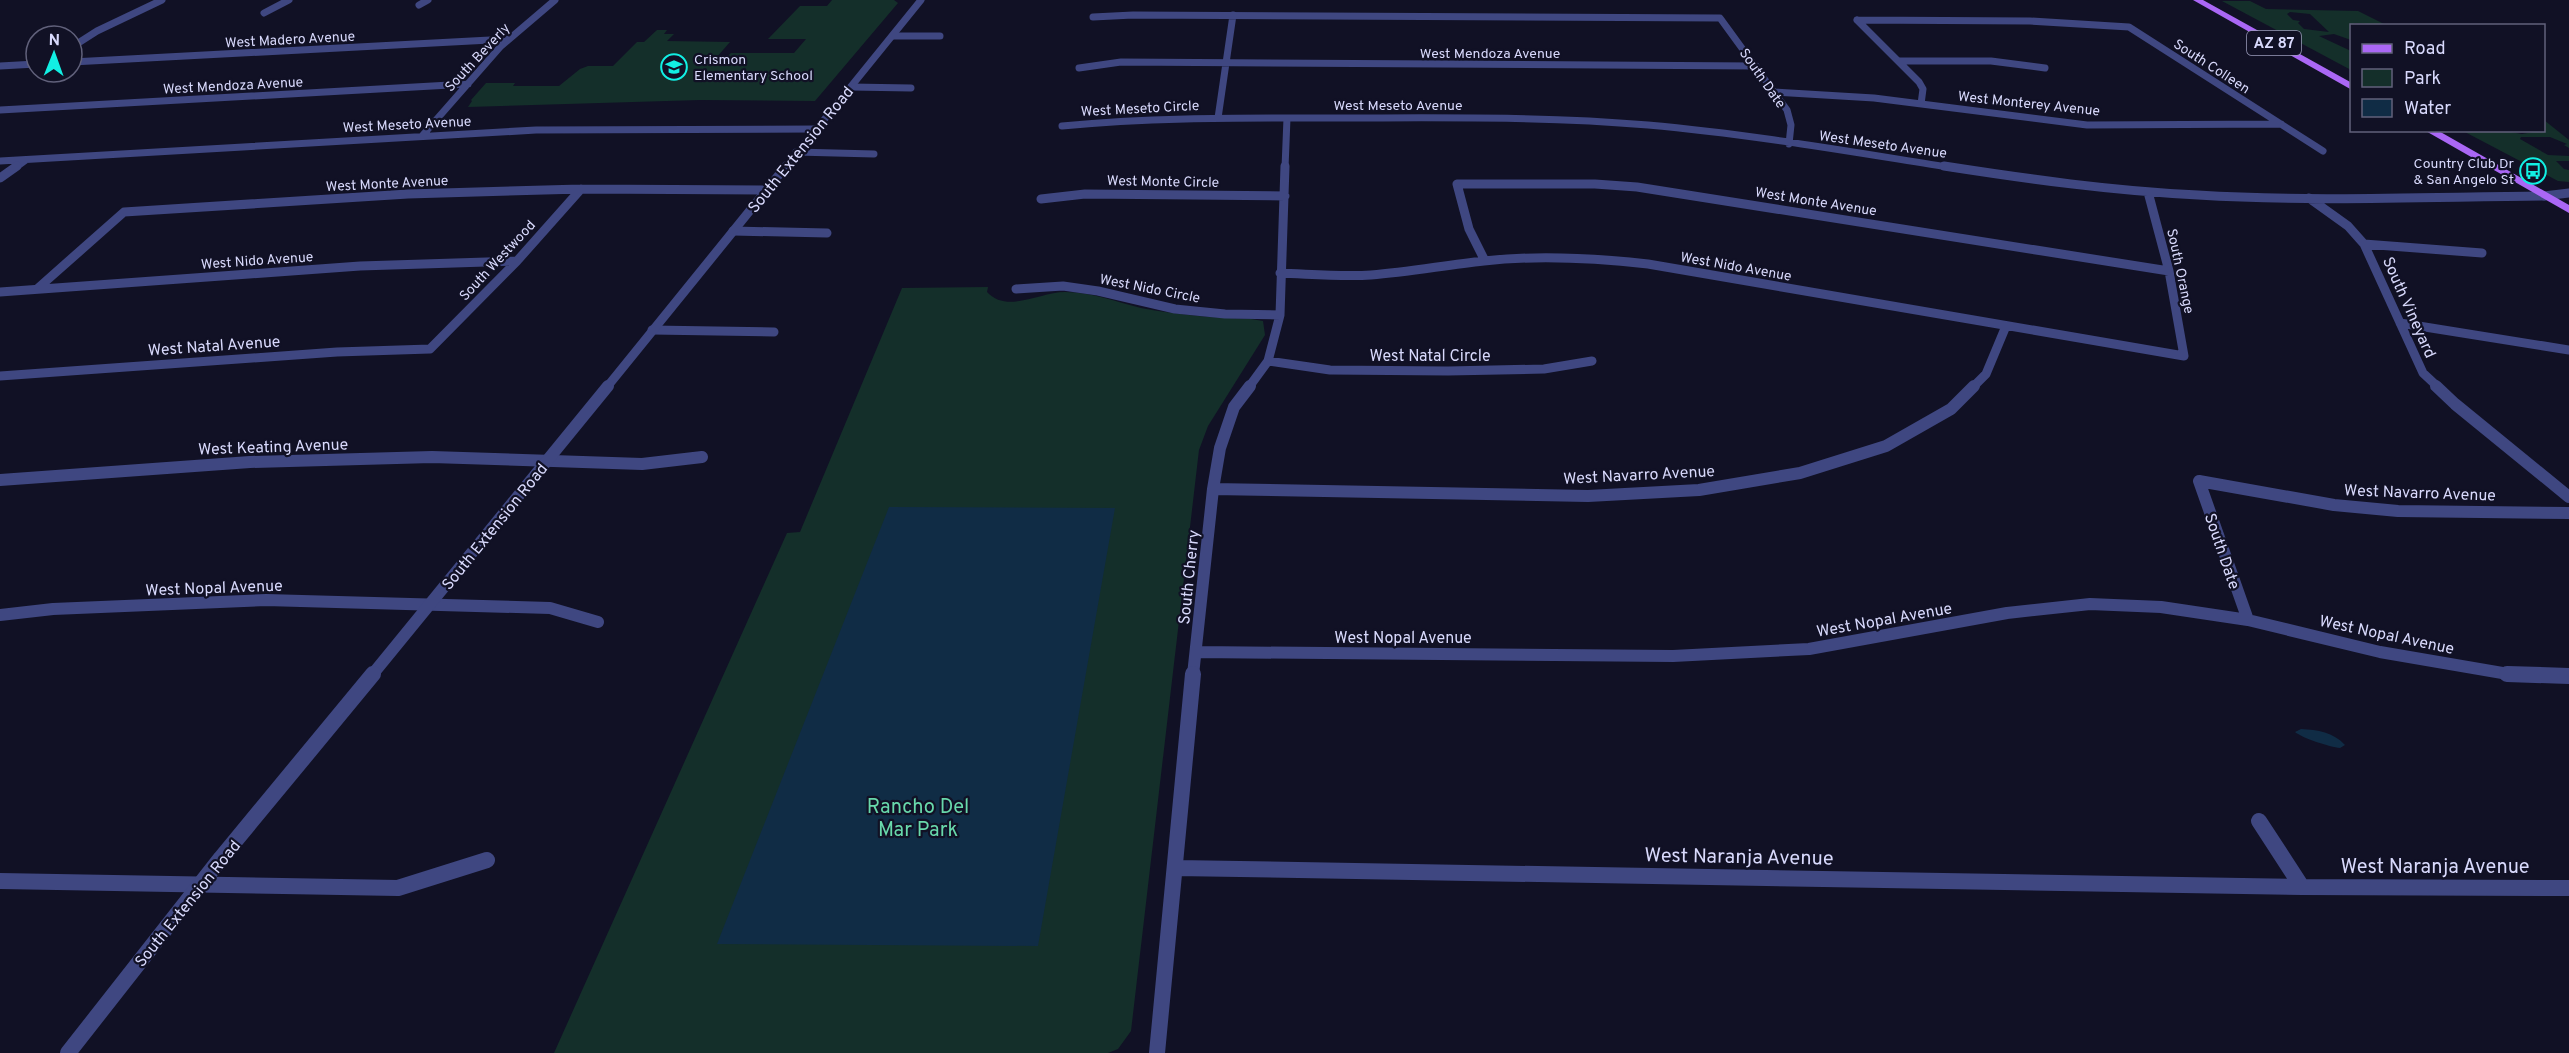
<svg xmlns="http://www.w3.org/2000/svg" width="2569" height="1053" font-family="Overpass,sans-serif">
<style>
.green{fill:#142f2a;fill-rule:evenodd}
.water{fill:#102c45}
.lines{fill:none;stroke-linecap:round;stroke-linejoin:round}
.minor-far3{stroke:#3f4781;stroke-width:7}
.minor-far2{stroke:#3f4781;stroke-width:9}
.minor-far1{stroke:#3f4781;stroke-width:12}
.minor{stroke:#3f4781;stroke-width:16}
.tertiary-far3{stroke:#3f4781;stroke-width:7}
.tertiary-far2{stroke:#3f4781;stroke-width:9}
.tertiary-far1{stroke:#3f4781;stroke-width:12}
.tertiary{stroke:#3f4781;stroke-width:16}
.primary{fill:#aa67f5;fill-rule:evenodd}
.labels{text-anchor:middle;stroke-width:4.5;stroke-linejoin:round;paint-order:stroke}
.far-street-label{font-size:14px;fill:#d8d9fc;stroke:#111125}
.far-poi-label{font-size:14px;fill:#d8d9fc;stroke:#111125;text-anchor:start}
.shield{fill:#111125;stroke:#9c9dbc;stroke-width:1.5}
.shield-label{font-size:15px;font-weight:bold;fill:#d8d9fc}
.street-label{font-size:16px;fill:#d8d9fc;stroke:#111125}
.near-park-label{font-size:20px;fill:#68d8ab;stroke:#111125}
.near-street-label{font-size:20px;fill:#d8d9fc;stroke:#111125}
</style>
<rect width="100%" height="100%" fill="#111125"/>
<!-- green -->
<path class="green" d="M 832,0 L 894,0 L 898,3 L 815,101 L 700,100 L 468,107 L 472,101 L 471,100 L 486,83 L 515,83 L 513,86 L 559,86 L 580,69 L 588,66 L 613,66 L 637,42 L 644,42 L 657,30 L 667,30 L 664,34 L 674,34 L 667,41 L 730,42 L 709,66 L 718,64 L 731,53 L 794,53 L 806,39 L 768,39 L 800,6 L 827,6 Z
M 2222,1 L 2250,1 L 2266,9 L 2358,11 L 2386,25 L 2354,23 L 2352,26 L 2351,40 L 2334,34 L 2319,36 L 2351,51 L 2351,70 ZM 2290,12 L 2310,14 L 2329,32 L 2304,29 L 2298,23 L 2300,21 L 2293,20 L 2287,14 Z
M 2544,120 L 2569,140 L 2569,148 L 2564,145 L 2567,144 L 2550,137 L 2521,137 L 2520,139 L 2548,155 L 2569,156 L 2569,161 L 2556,161 L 2564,169 L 2569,170 L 2569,182 L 2558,181 L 2463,131 L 2505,131 L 2522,134 L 2544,130 Z
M 988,287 L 987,292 C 1007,314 1040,292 1065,292 C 1092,292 1116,302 1141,308 C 1178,315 1214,318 1251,319 L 1263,321 L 1265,335 L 1208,426 L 1199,450 L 1131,1031 L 1118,1049 L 1108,1053 L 554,1053 L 787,533 L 800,532 L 902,288 Z"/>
<!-- water -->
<path class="water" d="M 889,507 L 1115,508 L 1038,946 L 717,944 Z
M 2301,729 C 2318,730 2333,732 2345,745 L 2340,748 C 2330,747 2302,738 2295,732 Z"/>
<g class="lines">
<!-- minor-far3 -->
<path class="minor-far3" d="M 419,5 L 428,0
M 264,13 L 289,0
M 1093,17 L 1133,15 L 1720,18 L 1787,110 L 1791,125 L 1789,144
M 1857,20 L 2030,21 L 2129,27 L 2323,151
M 1857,20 L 1919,82 L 1923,89 L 1921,104
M 893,36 L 940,36
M 72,47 L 97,31 L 162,0
M 1900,61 L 1991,61 L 2045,68
M 72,62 L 509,39
M 0,66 L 36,64
M 1079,68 L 1121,62 L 1756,66
M 851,87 L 911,88
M 1774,92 L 1874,98 L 2087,125 L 2281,124
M 0,110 L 468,84
M 1218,118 L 1233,15
M 1062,126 C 1153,117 1243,118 1334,118 C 1439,118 1544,116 1648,125 C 1750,134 1852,152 1954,168
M 422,136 L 501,46 L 555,0
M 796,152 L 874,154
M 0,161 L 536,130 L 817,129
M 15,168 L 26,160
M 1285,168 L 1287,118"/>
<!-- minor-far2 -->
<path class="minor-far2" d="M 1944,166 C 2028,179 2113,191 2198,195 C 2313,202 2429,197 2544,196
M 0,178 L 17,166
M 2309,198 L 2348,226 L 2364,244 L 2423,373 L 2438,387
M 1041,199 L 1085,194 L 1285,196
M 733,231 L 827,233
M 2364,244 L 2482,253
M 1485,261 L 1469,229 L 1457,184 L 1595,184 L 1637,187 L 2169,271
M 1280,273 C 1310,274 1341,277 1371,275 C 1409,272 1446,265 1484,261 C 1538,255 1594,258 1648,264 L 2184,356 L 2169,271 L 2148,192
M 37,289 L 124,212 L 408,194 L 581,189 L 767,190
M 1016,289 L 1063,286 L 1098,291 L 1175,309 L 1225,314 L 1280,315
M 0,292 L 360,266 L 517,261
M 2400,323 L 2569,350
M 652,330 L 774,332
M 1268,361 L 1330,370 L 1448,371 L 1544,369 L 1592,361
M 0,376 L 337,352 L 430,349 L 517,261 L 581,189
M 1249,387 L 1268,361 L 1280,315 L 1285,166
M 1973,387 L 1986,374 L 2006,326"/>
<!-- minor-far1 -->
<path class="minor-far1" d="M 2436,386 L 2455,404 L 2569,497
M 0,480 L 250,462 L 432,457 L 642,464 L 702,457
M 1213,489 L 1588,496 L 1699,490 L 1800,473 L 1886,446 L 1951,409 L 1974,386
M 0,615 L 53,609 L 266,600 L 550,608 L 598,622
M 2248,620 L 2199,481 L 2334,505 L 2398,511 L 2569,513
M 1197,652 L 1673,656 L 1809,649 L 2007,613 L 2090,604 L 2161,607 L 2248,620 L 2380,652 L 2514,675 L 2530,675
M 1193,675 L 1213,489 L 1220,448 L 1234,407 L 1250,386"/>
<!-- minor -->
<path class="minor" d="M 2507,674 L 2569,676
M 2259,821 L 2302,887
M 1176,868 L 2302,887 L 2569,888
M 0,881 L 398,888 L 487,860
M 1157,1053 L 1193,674"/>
<!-- tertiary-far3 -->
<path class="tertiary-far3" d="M 785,168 L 921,0"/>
<!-- tertiary-far2 -->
<path class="tertiary-far2" d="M 2544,196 L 2569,193
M 607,387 L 786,166"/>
<!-- tertiary-far1 -->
<path class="tertiary-far1" d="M 372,675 L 608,386"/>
<!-- tertiary -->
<path class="tertiary" d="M 68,1053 L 221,858 L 373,674"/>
<!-- primary -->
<path class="primary" d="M 2193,0 L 2203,0 L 2352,83 L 2352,90 Z
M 2424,130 L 2437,130 L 2569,205 L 2569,213 Z"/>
</g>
<!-- icons -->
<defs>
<g id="school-ring" transform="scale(1.35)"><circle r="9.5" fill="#111125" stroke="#12efe3" stroke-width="1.5"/><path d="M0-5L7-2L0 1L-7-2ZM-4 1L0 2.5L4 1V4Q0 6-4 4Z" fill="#12efe3"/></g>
<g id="bus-ring" transform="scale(1.35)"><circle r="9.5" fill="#111125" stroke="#12efe3" stroke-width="1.5"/><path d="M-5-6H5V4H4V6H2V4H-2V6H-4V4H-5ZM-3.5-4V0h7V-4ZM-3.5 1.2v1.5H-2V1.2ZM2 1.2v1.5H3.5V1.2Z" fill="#12efe3"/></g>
</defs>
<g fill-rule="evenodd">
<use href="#school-ring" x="674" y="67"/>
<use href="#bus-ring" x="2533" y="171"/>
</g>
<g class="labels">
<!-- far-street labels -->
<g class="far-street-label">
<text transform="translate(290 39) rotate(-3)" y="5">West Madero Avenue</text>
<text x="1490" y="58">West Mendoza Avenue</text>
<text transform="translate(477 57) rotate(-47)" y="5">South Beverly</text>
<text transform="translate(2212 66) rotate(33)" y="5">South Colleen</text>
<text transform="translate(1763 78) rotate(55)" y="5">South Date</text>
<text transform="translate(233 85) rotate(-3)" y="5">West Mendoza Avenue</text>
<text transform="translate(2029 103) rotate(6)" y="5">West Monterey Avenue</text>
<text x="1398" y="110">West Meseto Avenue</text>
<text transform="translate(1140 108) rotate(-3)" y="5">West Meseto Circle</text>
<text transform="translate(407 124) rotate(-3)" y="5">West Meseto Avenue</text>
<text transform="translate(1883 144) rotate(8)" y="5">West Meseto Avenue</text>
<text transform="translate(1163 181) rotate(1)" y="5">West Monte Circle</text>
<text transform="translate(387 183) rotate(-3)" y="5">West Monte Avenue</text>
<text transform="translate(1816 201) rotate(9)" y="5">West Monte Avenue</text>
<text transform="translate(257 260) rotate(-4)" y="5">West Nido Avenue</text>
<text transform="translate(497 260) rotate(-47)" y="5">South Westwood</text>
<text transform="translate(1736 266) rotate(10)" y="5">West Nido Avenue</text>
<text transform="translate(2181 271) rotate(78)" y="5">South Orange</text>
<text transform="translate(1150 288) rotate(11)" y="5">West Nido Circle</text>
</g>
<!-- far-poi labels -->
<g class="far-poi-label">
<text x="694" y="64">Crismon<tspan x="694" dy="16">Elementary School</tspan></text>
<text x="2514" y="168" text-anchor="end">Country Club Dr<tspan x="2514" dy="16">&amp; San Angelo St</tspan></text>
</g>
<!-- shield labels -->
<rect class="shield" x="2247" y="31" width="54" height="24" rx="4.5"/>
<g class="shield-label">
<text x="2274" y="48">AZ 87</text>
</g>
<!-- street labels -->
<g class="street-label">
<text transform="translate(800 149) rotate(-51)" y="6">South Extension Road</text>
<text transform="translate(2410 307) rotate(66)" y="6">South Vineyard</text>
<text transform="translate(214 345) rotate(-4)" y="6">West Natal Avenue</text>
<text x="1430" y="361">West Natal Circle</text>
<text transform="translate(273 446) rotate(-2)" y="6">West Keating Avenue</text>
<text transform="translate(1639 474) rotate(-3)" y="6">West Navarro Avenue</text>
<text transform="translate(2420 492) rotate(2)" y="6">West Navarro Avenue</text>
<text transform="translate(494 526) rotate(-51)" y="6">South Extension Road</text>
<text transform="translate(2223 551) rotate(71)" y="6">South Date</text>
<text transform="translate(1188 577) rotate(-84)" y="6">South Cherry</text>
<text transform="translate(214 587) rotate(-2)" y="6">West Nopal Avenue</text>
<text transform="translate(1884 619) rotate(-10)" y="6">West Nopal Avenue</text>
<text transform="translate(2387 634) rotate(12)" y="6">West Nopal Avenue</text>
<text x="1403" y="643">West Nopal Avenue</text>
<text transform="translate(187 903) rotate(-51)" y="6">South Extension Road</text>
</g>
<!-- near-park labels -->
<g class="near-park-label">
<text x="918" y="813">Rancho Del<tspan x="918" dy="23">Mar Park</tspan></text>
</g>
<!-- near-street labels -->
<g class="near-street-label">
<text transform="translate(1739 856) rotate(1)" y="7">West Naranja Avenue</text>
<text x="2435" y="873">West Naranja Avenue</text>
</g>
</g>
<!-- legend -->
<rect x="2350" y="24" width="195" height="108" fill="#111125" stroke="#61617b" stroke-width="1.5"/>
<rect x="2362" y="44" width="30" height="9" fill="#aa67f5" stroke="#61617b" stroke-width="1.5"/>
<text x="2404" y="54" font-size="18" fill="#d8d9fc">Road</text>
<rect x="2362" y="69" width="30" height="18" fill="#142f2a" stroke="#61617b" stroke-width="1.5"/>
<text x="2404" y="84" font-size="18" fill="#d8d9fc">Park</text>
<rect x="2362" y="99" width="30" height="18" fill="#102c45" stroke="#61617b" stroke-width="1.5"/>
<text x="2404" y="114" font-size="18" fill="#d8d9fc">Water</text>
<!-- north arrow -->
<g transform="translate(54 54) rotate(1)"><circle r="28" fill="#111125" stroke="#61617b" stroke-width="1.5"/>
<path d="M0-4.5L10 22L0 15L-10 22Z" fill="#12efe3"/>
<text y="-9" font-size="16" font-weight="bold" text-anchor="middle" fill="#d8d9fc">N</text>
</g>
</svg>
